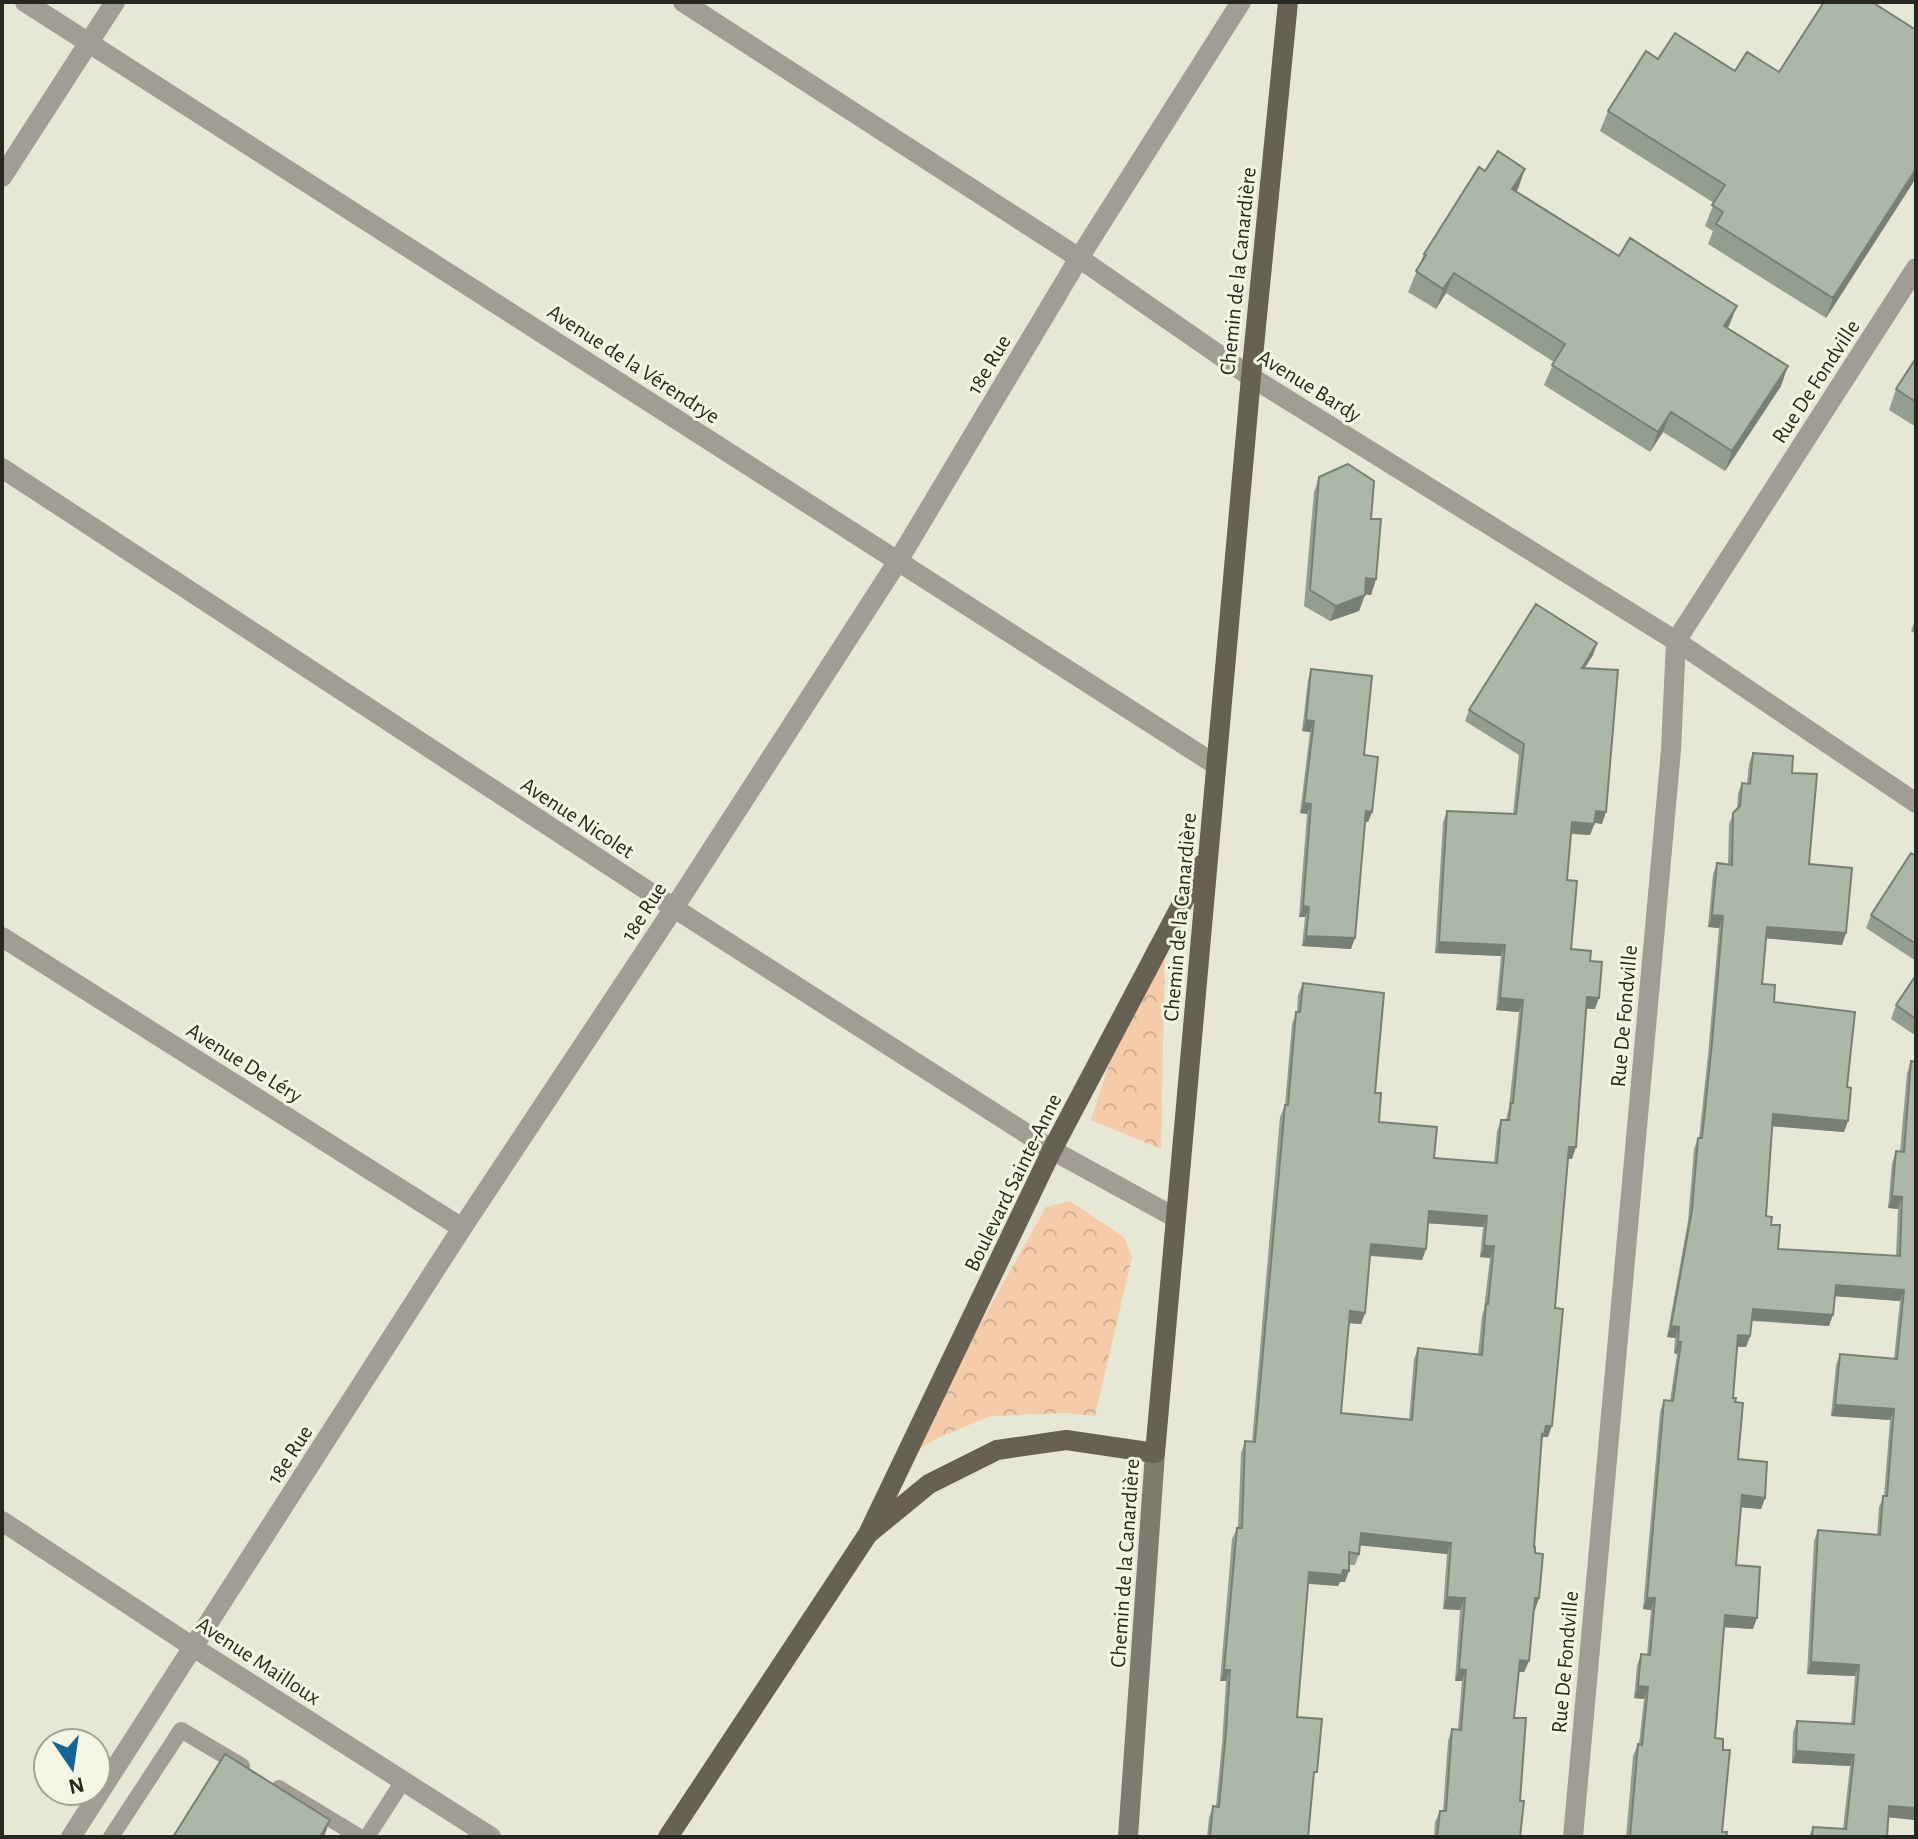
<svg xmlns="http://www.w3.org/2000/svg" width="1918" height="1839" font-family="'Alegreya Sans',sans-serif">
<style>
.forest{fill:url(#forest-crowns)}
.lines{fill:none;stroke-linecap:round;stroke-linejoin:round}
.lane{stroke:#a19d95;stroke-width:16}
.street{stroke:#a19d95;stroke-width:20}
.secondary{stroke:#7f7a6f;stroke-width:20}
.primary{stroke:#676154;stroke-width:20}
.wall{fill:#939d90;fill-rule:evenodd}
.shaded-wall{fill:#788075}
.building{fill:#abb7a7;stroke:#788075;stroke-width:2;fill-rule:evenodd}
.labels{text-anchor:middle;stroke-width:6;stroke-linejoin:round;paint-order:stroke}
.street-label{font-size:22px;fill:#272820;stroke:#f3f6e2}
</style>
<defs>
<pattern id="forest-crowns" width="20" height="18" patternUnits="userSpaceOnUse" patternTransform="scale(2)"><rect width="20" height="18" fill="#f5cbaa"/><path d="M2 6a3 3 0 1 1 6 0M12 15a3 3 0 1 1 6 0" fill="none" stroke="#d2ae92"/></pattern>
</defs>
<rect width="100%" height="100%" fill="#e6e8d5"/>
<!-- forest -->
<path class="forest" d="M 1149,941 L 1165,944 L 1161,1149 L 1091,1120 Z
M 1070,1201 L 1124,1237 L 1132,1257 L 1095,1416 L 1067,1413 L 991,1416 L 935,1439 L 904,1460 L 1046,1207 Z"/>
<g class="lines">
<!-- lane -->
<path class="lane" d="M 279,1788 L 360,1837
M 111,1837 L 181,1730 L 242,1766
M 367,1837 L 403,1781"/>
<!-- street -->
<path class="street" d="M 25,2 L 1216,765
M 683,2 L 1079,258 L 1251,377 L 1676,641 L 1916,803
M 2,177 L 115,2
M 2,468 L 674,908 L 1052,1150 L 1176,1218
M 2,937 L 462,1228
M 2,1521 L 193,1647 L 491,1837
M 71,1837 L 462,1228 L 674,908 L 898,561 L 1079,258 L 1241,2
M 1573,1837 L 1671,750 L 1676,641 L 1916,268"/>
<!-- secondary -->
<path class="secondary" d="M 1128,1837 L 1155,1453"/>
<!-- primary -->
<path class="primary" d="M 868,1534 L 929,1484 L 997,1450 L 1066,1440 L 1155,1453 L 1251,377 L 1288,2
M 668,1837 L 868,1534 L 1052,1150 L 1203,864"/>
</g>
<!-- wall -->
<path class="wall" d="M 1916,30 L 1916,178 L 1826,318 L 1708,244 L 1713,231 L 1705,226 L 1714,203 L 1600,131 L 1608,111 L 1735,71 L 1779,72 Z
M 1518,189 L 1516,191 L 1728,328 L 1781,386 L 1725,471 L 1663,432 L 1650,452 L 1544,385 L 1554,362 L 1446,293 L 1436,309 L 1408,292 L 1424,254 Z
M 1916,358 L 1916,427 L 1889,410 L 1896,389 Z
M 1319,477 L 1371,519 L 1376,579 L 1371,595 L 1365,594 L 1359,611 L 1330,621 L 1304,606 L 1314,492 Z
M 1916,617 L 1916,634 L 1911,631 Z
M 1597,643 L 1593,655 L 1585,668 L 1602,824 L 1595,823 L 1590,835 L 1571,834 L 1567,880 L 1571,949 L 1590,961 L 1595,1009 L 1586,1009 L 1572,1159 L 1568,1159 L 1555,1308 L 1548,1437 L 1543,1437 L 1541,1444 L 1534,1547 L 1539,1598 L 1534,1610 L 1529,1661 L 1524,1672 L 1519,1672 L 1514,1718 L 1520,1801 L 1520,1837 L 1434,1837 L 1435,1822 L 1440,1811 L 1443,1811 L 1448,1741 L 1452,1729 L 1458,1729 L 1462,1681 L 1455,1681 L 1460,1610 L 1443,1609 L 1447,1554 L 1360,1545 L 1359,1554 L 1355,1565 L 1349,1565 L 1345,1582 L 1340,1582 L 1338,1586 L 1308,1584 L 1297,1717 L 1313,1784 L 1308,1837 L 1207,1837 L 1209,1818 L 1213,1806 L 1216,1806 L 1222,1744 L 1226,1681 L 1220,1681 L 1232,1539 L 1237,1528 L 1238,1528 L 1241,1453 L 1245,1441 L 1252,1442 L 1280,1117 L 1285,1105 L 1292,1024 L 1297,1012 L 1298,995 L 1303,983 L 1375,1093 L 1379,1122 L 1434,1158 L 1494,1163 L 1497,1131 L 1501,1120 L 1506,1120 L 1509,1107 L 1519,1012 L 1496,1010 L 1501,956 L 1435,953 L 1443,822 L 1447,811 L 1513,814 L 1519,755 L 1465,721 L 1469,710 ZM 1428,1223 L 1483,1227 L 1480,1257 L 1490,1258 L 1484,1309 L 1482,1316 L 1478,1354 L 1418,1348 L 1414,1359 L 1409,1419 L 1341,1413 L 1349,1323 L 1361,1324 L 1365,1313 L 1370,1256 L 1422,1260 L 1426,1249 Z
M 1311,669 L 1364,755 L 1372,812 L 1368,822 L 1365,822 L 1351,949 L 1302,946 L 1305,917 L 1299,917 L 1307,814 L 1300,813 L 1310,732 L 1302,731 L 1308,680 Z
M 1753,753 L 1792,773 L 1809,864 L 1842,945 L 1766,938 L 1762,984 L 1774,1002 L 1847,1087 L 1848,1121 L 1844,1132 L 1772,1126 L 1766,1216 L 1771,1225 L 1778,1249 L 1896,1256 L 1898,1209 L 1888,1208 L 1892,1163 L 1896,1151 L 1900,1152 L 1907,1073 L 1911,1061 L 1916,1062 L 1916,1820 L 1888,1817 L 1887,1837 L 1809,1837 L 1813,1827 L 1843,1829 L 1850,1766 L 1792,1763 L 1793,1732 L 1797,1721 L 1851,1724 L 1855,1676 L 1807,1674 L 1814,1541 L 1818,1530 L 1877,1535 L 1879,1507 L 1884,1496 L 1890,1420 L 1831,1416 L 1836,1365 L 1840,1354 L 1894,1359 L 1900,1301 L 1835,1296 L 1829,1326 L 1752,1321 L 1750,1336 L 1746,1347 L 1737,1347 L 1733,1398 L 1738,1459 L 1765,1498 L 1761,1509 L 1741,1507 L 1736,1565 L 1753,1629 L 1724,1627 L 1715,1738 L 1722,1832 L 1726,1837 L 1626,1837 L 1633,1756 L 1638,1744 L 1639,1744 L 1644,1699 L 1634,1698 L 1637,1666 L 1641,1654 L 1647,1655 L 1651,1610 L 1643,1609 L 1660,1412 L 1664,1400 L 1670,1401 L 1677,1354 L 1674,1353 L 1675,1338 L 1667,1337 L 1688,1221 L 1694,1149 L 1698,1138 L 1699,1138 L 1708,1055 L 1719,928 L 1708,927 L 1713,874 L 1717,863 L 1728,864 L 1729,825 L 1733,813 L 1737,810 L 1738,794 L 1742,783 L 1747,783 L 1749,764 Z
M 1916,856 L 1916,961 L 1866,928 L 1871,915 Z
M 1916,975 L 1916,1036 L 1891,1019 L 1896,1005 Z"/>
<!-- shaded-wall -->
<path class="shaded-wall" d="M 1525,169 L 1518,189 L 1505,209 L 1512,189 Z
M 1916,169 L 1916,178 L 1826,318 L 1833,298 Z
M 1454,273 L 1446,293 L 1436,309 L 1443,289 Z
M 1737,306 L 1729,326 L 1717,346 L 1724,326 Z
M 1788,366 L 1781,386 L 1725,471 L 1732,451 Z
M 1671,412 L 1663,432 L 1650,452 L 1658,432 Z
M 1366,578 L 1376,579 L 1371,595 L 1360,594 Z
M 1365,595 L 1359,611 L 1330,621 L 1336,606 Z
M 1597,643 L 1593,655 L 1577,679 L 1582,668 Z
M 1306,720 L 1314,721 L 1310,732 L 1302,731 Z
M 1304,803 L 1311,804 L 1307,814 L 1300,813 Z
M 1366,811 L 1372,812 L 1368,822 L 1362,821 Z
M 1596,811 L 1606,812 L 1602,824 L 1592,822 Z
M 1572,822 L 1594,824 L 1590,835 L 1568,833 Z
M 1303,906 L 1309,907 L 1305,917 L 1299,917 Z
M 1712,915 L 1723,916 L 1719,928 L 1708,927 Z
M 1767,927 L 1846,933 L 1842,945 L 1762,938 Z
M 1306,936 L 1355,938 L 1351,949 L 1302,946 Z
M 1439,942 L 1505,945 L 1501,956 L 1435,953 Z
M 1587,997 L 1599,998 L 1595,1009 L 1583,1008 Z
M 1500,998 L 1523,1000 L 1519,1012 L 1496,1010 Z
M 1773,1114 L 1848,1121 L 1844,1132 L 1769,1126 Z
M 1569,1147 L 1576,1147 L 1572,1159 L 1565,1159 Z
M 1892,1196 L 1902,1197 L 1898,1209 L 1888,1208 Z
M 1429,1211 L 1487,1216 L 1483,1227 L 1424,1223 Z
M 1371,1244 L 1426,1249 L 1422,1260 L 1367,1255 Z
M 1484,1246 L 1494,1246 L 1490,1258 L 1480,1257 Z
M 1836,1285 L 1904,1290 L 1900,1301 L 1831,1296 Z
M 1753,1309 L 1833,1315 L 1829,1326 L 1749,1320 Z
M 1350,1311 L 1365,1313 L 1361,1324 L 1346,1323 Z
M 1671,1326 L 1679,1327 L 1675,1338 L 1667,1337 Z
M 1738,1335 L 1750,1336 L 1746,1347 L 1734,1346 Z
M 1678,1342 L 1681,1342 L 1677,1354 L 1674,1353 Z
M 1835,1405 L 1894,1409 L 1890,1420 L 1831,1416 Z
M 1546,1426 L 1552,1426 L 1548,1437 L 1543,1437 L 1540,1446 L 1542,1434 Z
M 1742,1495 L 1765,1498 L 1761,1509 L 1737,1507 Z
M 1361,1533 L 1451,1543 L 1447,1554 L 1356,1545 Z
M 1343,1570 L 1349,1571 L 1345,1582 L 1340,1582 L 1338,1586 L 1305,1583 L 1309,1572 Z
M 1447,1597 L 1465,1598 L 1460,1610 L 1443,1609 Z
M 1535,1598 L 1539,1598 L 1535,1610 L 1530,1609 Z
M 1647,1598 L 1655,1598 L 1651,1610 L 1643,1609 Z
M 1725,1615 L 1757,1618 L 1753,1629 L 1721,1627 Z
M 1520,1660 L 1529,1661 L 1524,1672 L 1515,1672 Z
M 1811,1662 L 1859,1665 L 1855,1676 L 1807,1674 Z
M 1459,1669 L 1466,1670 L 1462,1681 L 1455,1681 Z
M 1224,1670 L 1230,1670 L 1226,1681 L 1220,1681 Z
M 1638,1686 L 1648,1687 L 1644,1699 L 1634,1698 Z
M 1796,1751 L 1854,1755 L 1850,1766 L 1792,1763 Z
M 1889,1806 L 1916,1808 L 1916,1820 L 1885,1817 Z
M 330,1820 L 324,1837 L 320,1837 Z"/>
<!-- building -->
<path class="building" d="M 1824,2 L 1872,2 L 1916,30 L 1916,169 L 1833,298 L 1716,224 L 1723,212 L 1712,205 L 1725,185 L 1608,111 L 1646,51 L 1658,59 L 1675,33 L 1735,71 L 1747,52 L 1779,72 Z
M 1498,151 L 1525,169 L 1512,189 L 1619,256 L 1630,238 L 1705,286 L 1737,306 L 1724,326 L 1788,366 L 1732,451 L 1671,412 L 1658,432 L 1552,365 L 1565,344 L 1454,273 L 1443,289 L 1416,271 L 1426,255 L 1424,254 L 1479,167 L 1485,171 Z
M 1916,358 L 1916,402 L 1896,389 Z
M 1348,464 L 1374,481 L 1371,519 L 1381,519 L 1376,579 L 1366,578 L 1365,595 L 1336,606 L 1310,590 L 1319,477 Z
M 1536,604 L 1597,643 L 1582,668 L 1618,670 L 1606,812 L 1596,811 L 1594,824 L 1572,822 L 1567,880 L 1577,881 L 1571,949 L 1591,951 L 1590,961 L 1602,962 L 1599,998 L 1587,997 L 1576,1147 L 1569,1147 L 1555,1308 L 1563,1309 L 1552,1426 L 1546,1426 L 1544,1434 L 1542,1434 L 1534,1547 L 1535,1547 L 1535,1553 L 1543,1554 L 1539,1598 L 1535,1598 L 1529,1661 L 1520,1660 L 1514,1718 L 1526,1718 L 1520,1801 L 1524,1801 L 1520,1837 L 1437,1837 L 1440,1811 L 1446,1811 L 1452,1729 L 1461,1730 L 1466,1670 L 1459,1669 L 1465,1598 L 1447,1597 L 1451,1543 L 1361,1533 L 1359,1554 L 1349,1552 L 1349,1571 L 1343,1570 L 1342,1575 L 1309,1572 L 1297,1717 L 1322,1719 L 1317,1772 L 1314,1772 L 1308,1837 L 1210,1837 L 1213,1806 L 1219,1807 L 1226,1732 L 1230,1670 L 1224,1670 L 1237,1528 L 1242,1528 L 1245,1441 L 1255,1442 L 1285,1105 L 1288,1105 L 1296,1012 L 1300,1012 L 1303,983 L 1384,993 L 1375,1093 L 1381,1093 L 1379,1122 L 1437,1127 L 1434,1158 L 1497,1163 L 1501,1120 L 1509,1120 L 1511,1103 L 1513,1103 L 1523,1000 L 1500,998 L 1505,945 L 1439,942 L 1447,811 L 1516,814 L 1524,744 L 1469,710 ZM 1429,1211 L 1487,1216 L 1484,1246 L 1494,1246 L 1488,1304 L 1486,1304 L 1482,1355 L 1418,1348 L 1412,1420 L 1341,1413 L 1350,1311 L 1365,1313 L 1371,1244 L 1426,1249 Z
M 1311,669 L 1372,676 L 1364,755 L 1378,757 L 1372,812 L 1366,811 L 1355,938 L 1306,936 L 1309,907 L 1303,906 L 1311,804 L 1304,803 L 1314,721 L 1306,720 Z
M 1753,753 L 1793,756 L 1792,773 L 1817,774 L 1809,864 L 1852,868 L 1846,933 L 1767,927 L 1762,984 L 1775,985 L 1774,1002 L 1855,1012 L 1847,1087 L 1851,1088 L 1848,1121 L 1773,1114 L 1766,1216 L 1772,1217 L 1771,1225 L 1780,1225 L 1778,1249 L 1900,1256 L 1902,1197 L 1892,1196 L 1896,1151 L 1904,1152 L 1911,1061 L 1916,1062 L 1916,1808 L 1889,1806 L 1887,1837 L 1812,1837 L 1813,1827 L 1846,1829 L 1854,1755 L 1796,1751 L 1797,1721 L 1854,1724 L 1859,1665 L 1811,1662 L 1818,1530 L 1880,1535 L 1883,1496 L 1887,1496 L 1894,1409 L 1835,1405 L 1840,1354 L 1897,1359 L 1904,1290 L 1836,1285 L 1833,1315 L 1753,1309 L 1750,1336 L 1738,1335 L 1733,1398 L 1736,1398 L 1735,1402 L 1743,1403 L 1738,1459 L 1767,1462 L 1765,1498 L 1742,1495 L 1736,1565 L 1760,1567 L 1757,1618 L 1725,1615 L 1715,1738 L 1723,1739 L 1723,1750 L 1730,1750 L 1722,1832 L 1727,1832 L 1726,1837 L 1630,1837 L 1638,1744 L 1642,1745 L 1648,1687 L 1638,1686 L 1641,1654 L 1650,1655 L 1655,1598 L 1647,1598 L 1664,1400 L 1673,1401 L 1681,1342 L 1678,1342 L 1679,1327 L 1671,1326 L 1692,1210 L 1698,1138 L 1702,1138 L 1712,1043 L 1723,916 L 1712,915 L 1717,863 L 1732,865 L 1733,813 L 1740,806 L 1742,783 L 1750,784 Z
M 1911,853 L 1916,856 L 1916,944 L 1871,915 Z
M 1916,975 L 1916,1019 L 1896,1005 Z
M 225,1754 L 330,1820 L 320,1837 L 173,1837 Z"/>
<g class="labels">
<!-- street labels -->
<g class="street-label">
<text transform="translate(1237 271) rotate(-84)" y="8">Chemin de la Canardière</text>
<text transform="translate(634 363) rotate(33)" y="8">Avenue de la Vérendrye</text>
<text transform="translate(988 364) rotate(-59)" y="8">18e Rue</text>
<text transform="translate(1815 381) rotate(-57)" y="8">Rue De Fondville</text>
<text transform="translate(1310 385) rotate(32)" y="8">Avenue Bardy</text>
<text transform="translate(578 817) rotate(33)" y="8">Avenue Nicolet</text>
<text transform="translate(643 911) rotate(-57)" y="8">18e Rue</text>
<text transform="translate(1179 917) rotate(-85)" y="8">Chemin de la Canardière</text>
<text transform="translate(1623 1016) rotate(-85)" y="8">Rue De Fondville</text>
<text transform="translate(245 1062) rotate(32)" y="8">Avenue De Léry</text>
<text transform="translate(1012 1182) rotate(-64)" y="8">Boulevard Sainte-Anne</text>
<text transform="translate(289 1454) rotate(-57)" y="8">18e Rue</text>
<text transform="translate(1124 1563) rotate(-86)" y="8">Chemin de la Canardière</text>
<text transform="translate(259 1660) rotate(33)" y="8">Avenue Mailloux</text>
<text transform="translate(1564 1662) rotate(-85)" y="8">Rue De Fondville</text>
</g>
</g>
<!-- border -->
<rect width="1918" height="1839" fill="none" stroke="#272820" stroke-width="8"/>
<!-- north arrow -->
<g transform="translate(72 1767) rotate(167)"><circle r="38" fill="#f3f6e2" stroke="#a1a494" stroke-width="2"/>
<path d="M0-6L14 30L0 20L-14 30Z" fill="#156497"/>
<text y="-12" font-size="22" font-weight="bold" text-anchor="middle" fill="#272820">N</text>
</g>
</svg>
